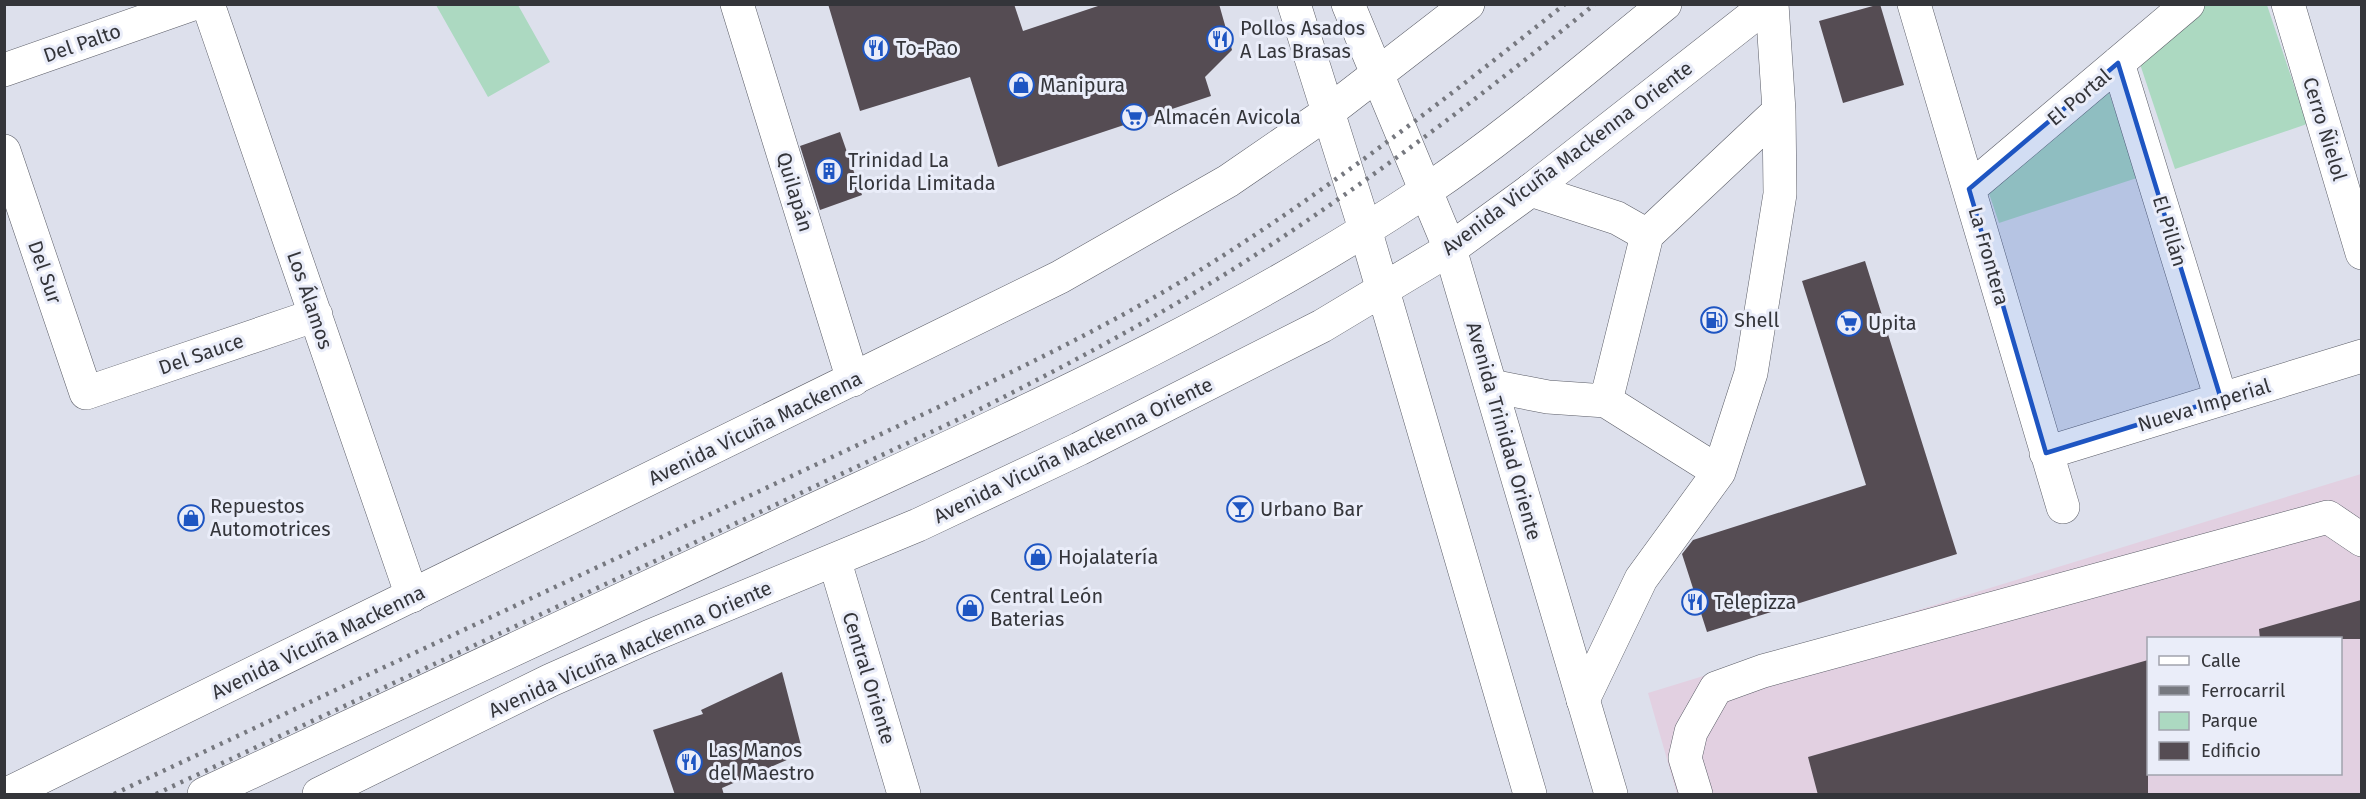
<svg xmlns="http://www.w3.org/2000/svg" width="2366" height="799" font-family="'Fira Sans',sans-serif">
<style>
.industrial{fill:#e2d0e1;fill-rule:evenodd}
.green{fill:#acd9c1}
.building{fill:#554c53}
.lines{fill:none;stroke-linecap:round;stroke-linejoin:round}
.minor-casing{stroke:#5a5c66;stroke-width:34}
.major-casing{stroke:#5a5c66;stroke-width:34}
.minor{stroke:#fff;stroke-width:33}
.major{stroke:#fff;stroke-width:33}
.rail{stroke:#76787f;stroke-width:4.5;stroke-dasharray:3 6;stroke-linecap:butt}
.marked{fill:#1e55c2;fill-opacity:0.2;stroke:#1e55c2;stroke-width:4.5;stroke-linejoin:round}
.labels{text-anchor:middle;stroke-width:6;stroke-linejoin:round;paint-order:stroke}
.poi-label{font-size:20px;fill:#34353a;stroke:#eaedf9;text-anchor:start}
.street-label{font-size:20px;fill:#34353a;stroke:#eaedf9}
</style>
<rect width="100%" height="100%" fill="#dde0ec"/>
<!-- industrial -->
<path class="industrial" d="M 2361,474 L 2361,794 L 1677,794 L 1648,693 ZM 2148,638 L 2340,638 L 2340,774 L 2148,774 Z"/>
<!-- green -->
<path class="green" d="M 436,5 L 518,5 L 550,62 L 488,97 Z
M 2194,5 L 2267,5 L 2307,124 L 2175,169 L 2136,52 Z
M 2103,74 L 2137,178 L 1999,223 L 1982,173 Z"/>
<!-- building -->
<path class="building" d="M 828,4 L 1014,4 L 1023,31 L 1104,4 L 1219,4 L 1232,50 L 1205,77 L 1211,96 L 998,167 L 970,77 L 860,111 Z
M 1880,4 L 1904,85 L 1843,103 L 1819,21 Z
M 840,132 L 862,195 L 820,210 L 800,146 Z
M 1865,261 L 1957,554 L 1707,632 L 1682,554 L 1693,540 L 1866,485 L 1802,281 Z
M 2361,600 L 2361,639 L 2260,639 L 2259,629 Z
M 2148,660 L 2148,795 L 1818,795 L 1808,757 Z
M 782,672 L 803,753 L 722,788 L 724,795 L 675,795 L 653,730 L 703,714 L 701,710 Z"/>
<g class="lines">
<!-- minor casing -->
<g class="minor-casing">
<path id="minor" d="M 208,4 L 412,596
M 737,4 L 853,380
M 1914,4 L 2063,507
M 2288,4 L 2362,253
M 2118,63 L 2221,399
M 4,70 L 193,4
M 4,151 L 86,393 L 316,315
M 1969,189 L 2188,4
M 1531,190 L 1617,218 L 1647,235 L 1779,111
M 1491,386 L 1548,397 L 1606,401 L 1719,472
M 1606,401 L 1647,235
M 2046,453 L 2362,356
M 835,562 L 904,794
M 1583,700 L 1641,579 L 1719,472 L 1751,373 L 1780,194 L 1779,111 L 1772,4
M 204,794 C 406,700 608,605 811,511 C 1021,414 1235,319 1427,190 C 1510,134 1587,67 1665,4
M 1696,794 L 1685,758 L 1691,732 L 1716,688 L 1763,671 L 2328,517 L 2362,540"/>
</g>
<!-- major casing -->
<g class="major-casing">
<path id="major" d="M 1294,4 L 1365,229 L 1530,794
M 1348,4 L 1450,249 L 1611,794
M 7,794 L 1060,277 L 1228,181 L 1327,113 L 1468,4
M 319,794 L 551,680 L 648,637 L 918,525 L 1079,449 L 1322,326 L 1450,249 L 1531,190 L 1768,4"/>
</g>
<!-- minor -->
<use href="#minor" class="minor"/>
<!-- major -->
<use href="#major" class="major"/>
<!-- rail -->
<path class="rail" d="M 114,794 L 943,405 C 1029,364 1115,322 1197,272 C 1326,192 1446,99 1565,4
M 156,794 L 972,413 C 1062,368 1150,321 1235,268 C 1361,188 1479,98 1595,4"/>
</g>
<!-- marked area -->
<path class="marked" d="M 2118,63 L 2221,399 L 2046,453 L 1969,189 Z"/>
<!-- icons -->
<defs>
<g id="restaurant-ring" transform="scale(1.35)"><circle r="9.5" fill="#eaedf9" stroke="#1e55c2" stroke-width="1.5"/><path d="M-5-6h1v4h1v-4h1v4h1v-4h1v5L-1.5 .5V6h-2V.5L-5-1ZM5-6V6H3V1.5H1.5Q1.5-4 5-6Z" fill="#1e55c2"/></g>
<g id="shop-ring" transform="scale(1.35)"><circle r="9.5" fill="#eaedf9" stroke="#1e55c2" stroke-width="1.5"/><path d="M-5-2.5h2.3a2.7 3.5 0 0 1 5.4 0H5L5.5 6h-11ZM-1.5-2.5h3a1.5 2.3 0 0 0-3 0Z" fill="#1e55c2"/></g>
<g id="supermarket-ring" transform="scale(1.35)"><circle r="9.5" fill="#eaedf9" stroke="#1e55c2" stroke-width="1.5"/><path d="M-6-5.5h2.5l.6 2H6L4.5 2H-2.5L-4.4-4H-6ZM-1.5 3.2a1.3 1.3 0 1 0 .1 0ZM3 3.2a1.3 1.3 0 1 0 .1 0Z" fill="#1e55c2"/></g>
<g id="building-ring" transform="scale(1.35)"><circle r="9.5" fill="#eaedf9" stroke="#1e55c2" stroke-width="1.5"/><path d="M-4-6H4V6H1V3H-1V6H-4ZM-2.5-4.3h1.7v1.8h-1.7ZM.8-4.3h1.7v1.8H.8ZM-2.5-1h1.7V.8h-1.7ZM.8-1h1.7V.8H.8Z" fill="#1e55c2"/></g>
<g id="fuel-ring" transform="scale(1.35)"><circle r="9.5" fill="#eaedf9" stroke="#1e55c2" stroke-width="1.5"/><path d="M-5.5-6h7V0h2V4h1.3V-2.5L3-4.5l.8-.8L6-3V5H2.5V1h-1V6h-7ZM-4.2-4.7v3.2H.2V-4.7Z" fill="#1e55c2"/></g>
<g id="bar-ring" transform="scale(1.35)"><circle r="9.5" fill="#eaedf9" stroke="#1e55c2" stroke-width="1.5"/><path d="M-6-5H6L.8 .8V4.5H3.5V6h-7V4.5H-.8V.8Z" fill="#1e55c2"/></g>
</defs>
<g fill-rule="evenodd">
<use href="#restaurant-ring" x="1220" y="39"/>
<use href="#restaurant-ring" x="876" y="48"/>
<use href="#shop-ring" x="1021" y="85"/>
<use href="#supermarket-ring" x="1134" y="117"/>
<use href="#building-ring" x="829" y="171"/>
<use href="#fuel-ring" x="1714" y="320"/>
<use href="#supermarket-ring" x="1849" y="323"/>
<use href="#bar-ring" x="1240" y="509"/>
<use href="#shop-ring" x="191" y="518"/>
<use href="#shop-ring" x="1038" y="557"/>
<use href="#restaurant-ring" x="1695" y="602"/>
<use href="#shop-ring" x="970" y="608"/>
<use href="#restaurant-ring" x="689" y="762"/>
</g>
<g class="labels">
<!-- poi labels -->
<g class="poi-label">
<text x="1240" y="35">Pollos Asados<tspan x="1240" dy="23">A Las Brasas</tspan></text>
<text x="896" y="55">To-Pao</text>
<text x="1040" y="92">Manipura</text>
<text x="1154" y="124">Almacén Avicola</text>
<text x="848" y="167">Trinidad La<tspan x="848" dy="23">Florida Limitada</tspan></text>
<text x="1734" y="327">Shell</text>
<text x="1868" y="330">Upita</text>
<text x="210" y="513">Repuestos<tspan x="210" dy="23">Automotrices</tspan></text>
<text x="1260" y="516">Urbano Bar</text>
<text x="1058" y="564">Hojalatería</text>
<text x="990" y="603">Central León<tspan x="990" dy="23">Baterias</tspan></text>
<text x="1714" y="609">Telepizza</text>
<text x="708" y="757">Las Manos<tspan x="708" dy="23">del Maestro</tspan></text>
</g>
<!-- street labels -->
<g class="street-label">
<text transform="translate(82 43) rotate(-19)" y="7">Del Palto</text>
<text transform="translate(2079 97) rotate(-40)" y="7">El Portal</text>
<text transform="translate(2325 129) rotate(73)" y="7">Cerro Ñielol</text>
<text transform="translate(1567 158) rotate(-37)" y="7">Avenida Vicuña Mackenna Oriente</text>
<text transform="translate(795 192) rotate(73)" y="7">Quilapán</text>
<text transform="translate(2170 231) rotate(73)" y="7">El Pillán</text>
<text transform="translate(1989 256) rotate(74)" y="7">La Frontera</text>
<text transform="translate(45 272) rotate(71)" y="7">Del Sur</text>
<text transform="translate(310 300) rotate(71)" y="7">Los Álamos</text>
<text transform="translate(201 354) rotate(-19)" y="7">Del Sauce</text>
<text transform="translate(2204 405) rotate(-17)" y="7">Nueva Imperial</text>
<text transform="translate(755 428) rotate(-26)" y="7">Avenida Vicuña Mackenna</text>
<text transform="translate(1504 431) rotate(74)" y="7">Avenida Trinidad Oriente</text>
<text transform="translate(1073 450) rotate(-26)" y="7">Avenida Vicuña Mackenna Oriente</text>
<text transform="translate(318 642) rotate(-26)" y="7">Avenida Vicuña Mackenna</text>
<text transform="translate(630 649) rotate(-24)" y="7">Avenida Vicuña Mackenna Oriente</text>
<text transform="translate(869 678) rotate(73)" y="7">Central Oriente</text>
</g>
</g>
<!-- border -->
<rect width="2366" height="799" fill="none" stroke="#34353a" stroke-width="12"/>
<!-- legend -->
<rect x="2147" y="637" width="195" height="138" fill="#eaedf9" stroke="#a1a3ad" stroke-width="1.5"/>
<rect x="2159" y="656" width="30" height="9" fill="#ffffff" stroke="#a1a3ad" stroke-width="1.5"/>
<text x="2201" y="667" font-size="18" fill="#34353a">Calle</text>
<rect x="2159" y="686" width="30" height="9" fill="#76787f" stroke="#a1a3ad" stroke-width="1.5"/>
<text x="2201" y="697" font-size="18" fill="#34353a">Ferrocarril</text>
<rect x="2159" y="712" width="30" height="18" fill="#acd9c1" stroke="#a1a3ad" stroke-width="1.5"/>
<text x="2201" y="727" font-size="18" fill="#34353a">Parque</text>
<rect x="2159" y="742" width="30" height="18" fill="#554c53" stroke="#a1a3ad" stroke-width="1.5"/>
<text x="2201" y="757" font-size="18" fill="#34353a">Edificio</text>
</svg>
